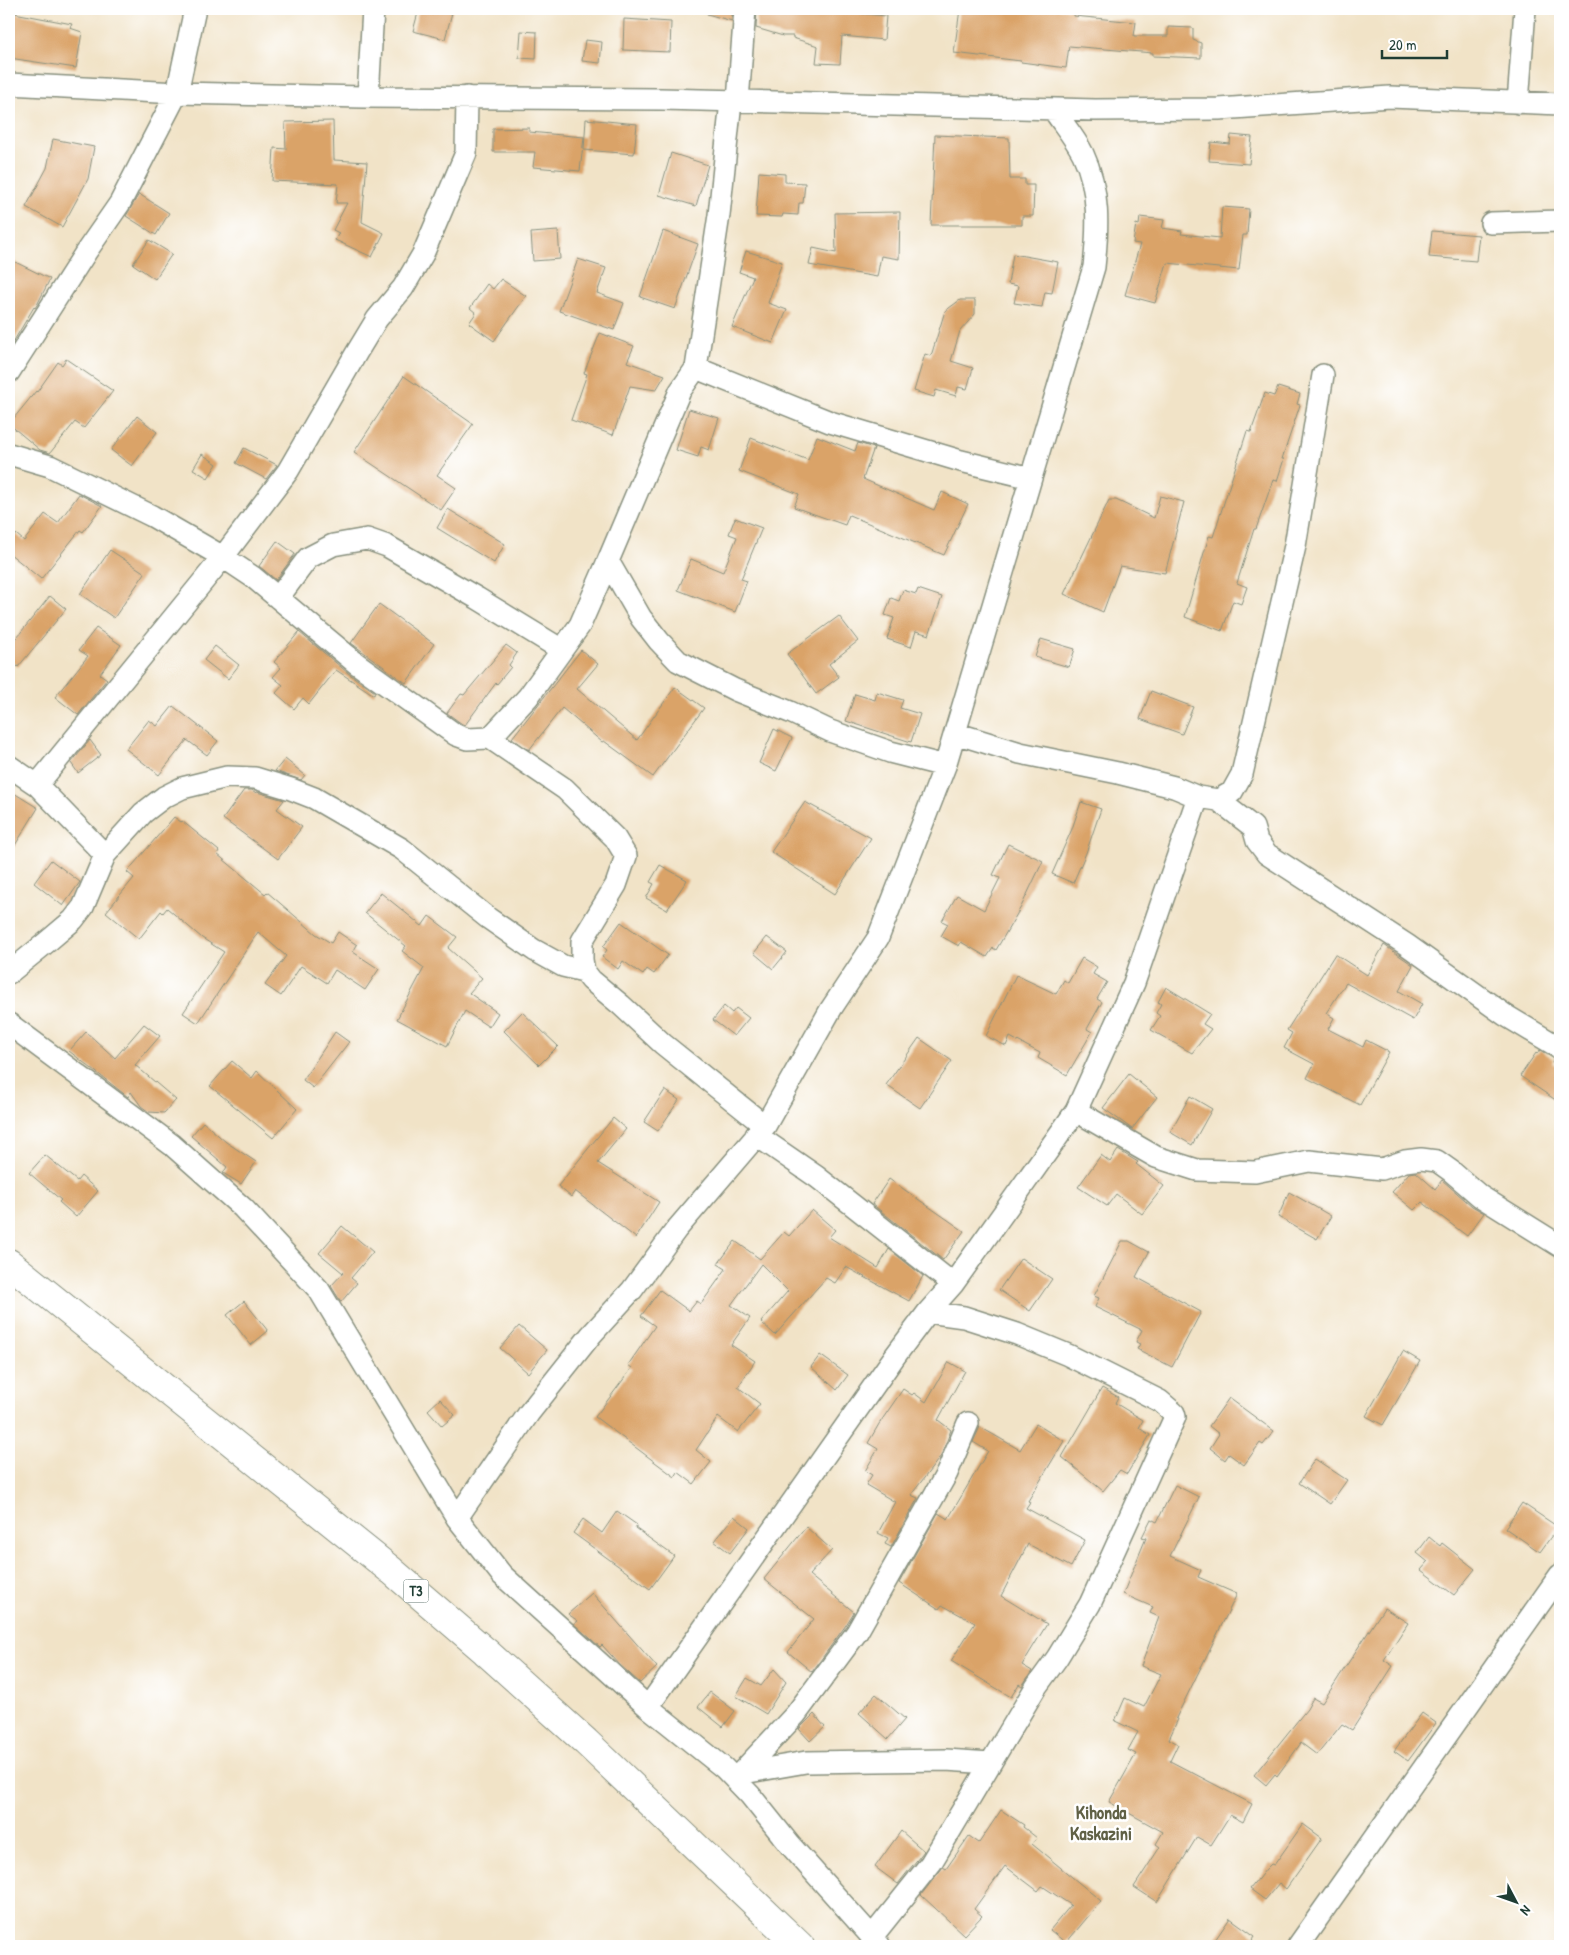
<svg xmlns="http://www.w3.org/2000/svg" width="1569" height="1955" font-family="'Patrick Hand',sans-serif">
<style>
.building{fill:#daa368}
.lines{fill:none;stroke-linecap:round;stroke-linejoin:round}
.street-casing{stroke:#88907e;stroke-width:24}
.highway-casing{stroke:#88907e;stroke-width:30}
.street{stroke:#fff;stroke-width:21}
.highway{stroke:#fff;stroke-width:28}
.labels{text-anchor:middle;stroke-width:5;stroke-linejoin:round;paint-order:stroke}
.shield{fill:#fff;stroke:#627771;stroke-width:1}
.shield-label{font-size:14px;font-weight:bold;fill:#1f3d34}
.quarter-label{font-size:18px;font-weight:bold;fill:#606146;stroke:#fff}
</style>
<rect width="100%" height="100%" fill="#fff"/>
<filter id="ink" filterUnits="userSpaceOnUse"><feTurbulence type="fractalNoise" baseFrequency=".02" numOctaves="2"/><feDisplacementMap in="SourceGraphic" scale="10" xChannelSelector="R" yChannelSelector="G"/><feConvolveMatrix kernelMatrix="1 2 1 2 8 2 1 2 1" color-interpolation-filters="sRGB"/></filter>
<filter id="wash" filterUnits="userSpaceOnUse"><feTurbulence type="fractalNoise" baseFrequency=".0096" numOctaves="4" result="noise"/><feDisplacementMap in="SourceGraphic" scale="20" xChannelSelector="R" yChannelSelector="G"/><feGaussianBlur stdDeviation="1.12" result="paint"/><feColorMatrix in="noise" values="0 0 0 0 0 0 0 0 0 0 0 0 0 0 0 0 0 1.4 0 .05"/><feComposite in="paint" operator="in"/></filter>
<g filter="url(#wash)">
<rect width="100%" height="100%" fill="#f1e3c7"/>
<g id="blocks">
<!-- building -->
<path class="building" d="M 419,9 L 453,9 L 445,39 L 413,31 Z
M 707,9 L 732,9 L 732,21 L 707,14 Z
M 757,9 L 843,9 L 843,12 L 886,16 L 884,40 L 842,36 L 840,64 L 816,63 L 818,46 L 793,38 L 793,36 L 783,36 L 756,28 Z
M 960,9 L 1074,9 L 1074,16 L 1136,22 L 1134,36 L 1168,36 L 1168,27 L 1193,28 L 1193,40 L 1201,43 L 1201,58 L 1153,56 L 1153,53 L 1069,46 L 1066,68 L 1021,62 L 1021,61 L 954,53 Z
M 9,12 L 72,24 L 70,28 L 82,32 L 76,68 L 9,58 Z
M 624,19 L 671,22 L 670,52 L 623,50 Z
M 521,31 L 537,32 L 536,59 L 519,58 Z
M 585,40 L 602,42 L 600,63 L 582,61 Z
M 586,119 L 637,124 L 634,154 L 584,150 Z
M 333,121 L 334,160 L 367,162 L 362,222 L 384,233 L 372,257 L 335,240 L 339,233 L 333,230 L 347,203 L 336,203 L 338,184 L 272,181 L 274,148 L 286,149 L 285,122 Z
M 529,128 L 529,132 L 584,137 L 580,171 L 533,167 L 535,152 L 493,152 L 493,129 Z
M 935,135 L 1009,138 L 1010,179 L 1025,179 L 1025,185 L 1034,185 L 1033,216 L 1022,216 L 1022,225 L 931,225 Z
M 1231,135 L 1252,137 L 1249,164 L 1209,161 L 1211,142 L 1230,144 Z
M 53,139 L 94,147 L 88,179 L 62,227 L 26,207 L 47,168 Z
M 671,153 L 708,165 L 696,206 L 659,195 Z
M 759,172 L 785,174 L 785,182 L 805,183 L 803,203 L 799,203 L 798,215 L 783,214 L 782,217 L 756,216 Z
M 139,194 L 169,213 L 156,235 L 126,216 Z
M 1222,207 L 1249,209 L 1247,235 L 1243,235 L 1239,270 L 1167,263 L 1155,303 L 1125,295 L 1140,244 L 1133,243 L 1136,224 L 1139,225 L 1140,217 L 1164,220 L 1162,228 L 1182,231 L 1181,234 L 1220,238 Z
M 900,212 L 899,259 L 881,256 L 877,277 L 809,265 L 813,248 L 836,253 L 835,213 Z
M 558,231 L 560,259 L 533,261 L 531,233 Z
M 663,231 L 698,244 L 675,309 L 640,297 Z
M 1432,231 L 1479,235 L 1476,261 L 1429,257 Z
M 149,240 L 172,254 L 155,279 L 133,264 Z
M 746,251 L 782,262 L 768,303 L 787,310 L 773,343 L 732,327 L 753,277 L 739,272 Z
M 1013,254 L 1058,262 L 1052,293 L 1045,292 L 1042,307 L 1014,303 L 1018,286 L 1008,284 Z
M 9,259 L 50,279 L 37,305 L 35,308 L 34,307 L 9,349 Z
M 578,259 L 606,268 L 597,293 L 624,303 L 614,330 L 559,311 Z
M 501,279 L 526,296 L 494,341 L 469,323 L 476,313 L 470,308 L 487,284 L 493,289 Z
M 960,300 L 975,300 L 975,314 L 960,331 L 951,361 L 973,368 L 967,389 L 958,387 L 956,396 L 936,390 L 934,397 L 914,391 L 925,354 L 931,356 L 945,311 Z
M 600,333 L 634,346 L 627,362 L 665,375 L 656,390 L 630,386 L 613,435 L 571,420 L 587,374 L 584,373 Z
M 66,359 L 113,391 L 84,428 L 75,422 L 50,453 L 40,450 L 9,424 L 36,391 L 37,392 L 58,362 L 62,365 Z
M 404,376 L 473,424 L 437,475 L 456,488 L 441,510 L 354,452 Z
M 1278,387 L 1300,394 L 1297,404 L 1300,405 L 1282,459 L 1284,459 L 1277,481 L 1273,480 L 1256,529 L 1254,529 L 1237,583 L 1247,587 L 1241,604 L 1233,601 L 1222,631 L 1185,617 L 1209,536 L 1213,537 L 1247,431 L 1251,432 L 1265,393 L 1274,396 Z
M 689,409 L 719,418 L 709,450 L 701,447 L 698,457 L 676,450 Z
M 137,416 L 157,432 L 132,466 L 111,450 Z
M 817,436 L 855,451 L 858,443 L 874,448 L 863,479 L 934,510 L 942,492 L 968,504 L 944,555 L 849,515 L 845,525 L 794,507 L 799,494 L 739,471 L 751,438 L 808,460 Z
M 244,448 L 277,465 L 266,479 L 236,463 Z
M 202,454 L 217,464 L 208,478 L 193,469 Z
M 79,494 L 102,506 L 83,532 L 80,530 L 41,579 L 9,553 L 9,543 L 16,534 L 24,541 L 45,514 L 58,523 Z
M 1160,496 L 1184,502 L 1165,573 L 1120,566 L 1103,612 L 1064,594 L 1109,500 L 1116,500 L 1154,518 Z
M 448,509 L 505,544 L 494,563 L 437,528 Z
M 735,518 L 762,528 L 741,579 L 747,581 L 735,612 L 678,590 L 691,559 L 723,572 L 737,537 L 729,534 Z
M 277,541 L 295,554 L 276,580 L 259,566 Z
M 110,550 L 145,573 L 114,618 L 80,594 Z
M 918,589 L 942,597 L 929,635 L 916,631 L 911,647 L 887,639 L 894,618 L 885,615 L 891,598 L 899,601 L 903,590 L 916,594 Z
M 50,596 L 66,609 L 18,667 L 9,659 L 9,647 Z
M 379,604 L 434,644 L 406,683 L 351,643 Z
M 839,616 L 858,641 L 829,664 L 839,677 L 816,694 L 787,654 Z
M 96,628 L 121,645 L 100,674 L 107,679 L 78,715 L 55,697 L 88,656 L 79,650 Z
M 299,632 L 348,673 L 375,692 L 374,695 L 336,670 L 309,704 L 303,698 L 294,709 L 276,693 L 283,685 L 273,677 L 281,668 L 274,662 Z
M 1041,639 L 1075,649 L 1069,667 L 1035,657 Z
M 506,645 L 517,653 L 509,665 L 511,667 L 497,684 L 496,683 L 465,725 L 462,724 L 447,713 L 461,694 L 464,695 Z
M 215,646 L 239,665 L 228,679 L 204,660 Z
M 581,650 L 598,664 L 577,689 L 637,740 L 675,687 L 704,708 L 653,777 L 604,741 L 602,742 L 562,708 L 529,750 L 512,738 Z
M 1151,691 L 1193,707 L 1182,734 L 1140,719 Z
M 877,692 L 903,700 L 900,708 L 920,714 L 911,742 L 846,721 L 855,694 L 875,700 Z
M 173,706 L 218,741 L 207,755 L 187,740 L 159,775 L 126,749 L 149,720 L 157,726 Z
M 774,729 L 792,738 L 776,771 L 759,763 Z
M 90,740 L 101,755 L 78,773 L 71,763 Z
M 285,759 L 305,775 L 301,780 L 275,771 Z
M 9,790 L 38,808 L 9,855 Z
M 244,790 L 252,790 L 256,793 L 257,792 L 284,800 L 277,809 L 302,827 L 278,859 L 223,819 Z
M 805,802 L 871,838 L 835,894 L 771,852 Z
M 1081,802 L 1101,809 L 1086,853 L 1073,883 L 1052,874 L 1072,829 Z
M 174,817 L 181,822 L 182,821 L 219,851 L 217,854 L 265,894 L 267,892 L 316,934 L 331,943 L 338,932 L 357,945 L 353,952 L 379,969 L 365,990 L 335,970 L 327,983 L 301,966 L 281,996 L 265,985 L 286,956 L 258,932 L 198,1023 L 183,1013 L 224,952 L 202,938 L 167,908 L 163,913 L 161,911 L 139,939 L 106,912 L 134,878 L 127,872 Z
M 1008,844 L 1043,861 L 1021,907 L 996,950 L 993,948 L 987,957 L 961,942 L 959,946 L 941,936 L 948,924 L 942,921 L 957,895 L 984,910 L 1000,878 L 993,875 Z
M 51,860 L 80,882 L 63,906 L 34,883 Z
M 660,865 L 687,880 L 667,910 L 646,898 L 654,884 L 650,882 Z
M 381,893 L 422,926 L 429,916 L 457,937 L 448,948 L 482,978 L 469,993 L 498,1013 L 489,1027 L 465,1011 L 447,1046 L 397,1019 L 424,968 L 402,951 L 406,946 L 365,913 Z
M 621,922 L 668,955 L 654,974 L 647,969 L 643,975 L 623,961 L 618,969 L 602,957 L 607,950 L 603,947 Z
M 767,937 L 787,952 L 773,969 L 754,953 Z
M 1384,945 L 1413,965 L 1399,991 L 1422,1004 L 1413,1020 L 1346,983 L 1326,1013 L 1334,1018 L 1328,1029 L 1363,1047 L 1366,1040 L 1389,1052 L 1360,1105 L 1307,1078 L 1314,1064 L 1284,1048 L 1292,1033 L 1287,1030 L 1335,954 L 1367,975 Z
M 1082,958 L 1097,967 L 1093,974 L 1107,982 L 1097,999 L 1102,1002 L 1087,1029 L 1092,1032 L 1067,1075 L 1038,1058 L 1040,1053 L 1010,1037 L 1006,1046 L 986,1036 L 1016,975 L 1056,994 L 1064,980 L 1068,983 Z
M 1166,987 L 1210,1014 L 1203,1024 L 1211,1029 L 1192,1053 L 1151,1030 L 1160,1016 L 1156,1013 L 1161,1004 L 1158,1002 Z
M 724,1006 L 732,1013 L 736,1008 L 749,1018 L 734,1036 L 713,1020 Z
M 522,1012 L 558,1046 L 539,1065 L 504,1031 Z
M 144,1024 L 160,1036 L 135,1065 L 176,1100 L 164,1113 L 149,1112 L 141,1106 L 131,1092 L 128,1097 L 69,1051 L 86,1032 L 115,1058 Z
M 335,1032 L 349,1042 L 313,1088 L 303,1080 Z
M 919,1038 L 952,1061 L 920,1108 L 886,1085 Z
M 1540,1050 L 1554,1059 L 1552,1063 L 1560,1068 L 1560,1103 L 1520,1076 L 1536,1053 L 1537,1054 Z
M 232,1061 L 252,1078 L 257,1071 L 297,1109 L 273,1138 L 210,1086 Z
M 1129,1074 L 1157,1097 L 1132,1129 L 1103,1108 Z
M 665,1090 L 679,1100 L 658,1131 L 644,1122 Z
M 1190,1096 L 1212,1109 L 1192,1145 L 1170,1132 Z
M 613,1118 L 626,1129 L 598,1163 L 659,1202 L 636,1238 L 575,1191 L 571,1197 L 558,1186 Z
M 203,1122 L 226,1142 L 256,1162 L 241,1184 L 223,1173 L 227,1167 L 191,1136 Z
M 1118,1150 L 1138,1162 L 1136,1164 L 1164,1186 L 1142,1214 L 1116,1194 L 1107,1206 L 1078,1187 L 1101,1155 L 1110,1162 Z
M 45,1155 L 77,1181 L 81,1176 L 98,1191 L 76,1217 L 59,1202 L 61,1200 L 29,1173 Z
M 1416,1172 L 1435,1189 L 1442,1180 L 1472,1206 L 1484,1213 L 1467,1236 L 1422,1202 L 1414,1210 L 1392,1192 L 1409,1173 Z
M 889,1179 L 964,1231 L 943,1260 L 872,1204 Z
M 1289,1192 L 1331,1216 L 1317,1239 L 1278,1217 Z
M 812,1210 L 835,1230 L 829,1237 L 878,1268 L 889,1249 L 923,1276 L 909,1301 L 846,1267 L 835,1283 L 826,1278 L 775,1335 L 761,1322 L 788,1291 L 761,1264 L 731,1305 L 750,1318 L 731,1345 L 755,1361 L 738,1387 L 760,1404 L 738,1432 L 718,1417 L 696,1450 L 711,1462 L 694,1484 L 678,1472 L 675,1477 L 595,1417 L 632,1368 L 628,1365 L 655,1326 L 641,1316 L 660,1290 L 689,1311 L 697,1301 L 701,1304 L 726,1269 L 718,1264 L 735,1241 L 760,1259 L 784,1232 L 789,1236 Z
M 342,1226 L 373,1252 L 351,1278 L 357,1283 L 341,1302 L 331,1286 L 343,1273 L 319,1253 Z
M 1122,1241 L 1129,1241 L 1149,1252 L 1136,1277 L 1201,1312 L 1172,1367 L 1137,1349 L 1140,1344 L 1136,1342 L 1142,1330 L 1095,1307 L 1099,1298 L 1094,1296 Z
M 1021,1258 L 1052,1279 L 1030,1311 L 999,1290 Z
M 244,1301 L 268,1331 L 251,1345 L 227,1315 Z
M 519,1326 L 547,1350 L 528,1373 L 500,1348 Z
M 1403,1351 L 1420,1361 L 1383,1425 L 1366,1416 Z
M 820,1355 L 848,1375 L 837,1390 L 811,1367 Z
M 949,1362 L 965,1371 L 938,1420 L 951,1430 L 941,1456 L 911,1495 L 918,1498 L 891,1547 L 885,1544 L 888,1538 L 878,1533 L 895,1502 L 866,1485 L 872,1475 L 865,1471 L 878,1449 L 868,1443 L 879,1424 L 903,1389 L 912,1395 L 914,1393 L 926,1402 Z
M 1102,1388 L 1118,1397 L 1115,1403 L 1143,1420 L 1139,1428 L 1150,1435 L 1127,1474 L 1120,1470 L 1103,1491 L 1062,1457 Z
M 1229,1398 L 1274,1431 L 1263,1445 L 1260,1443 L 1244,1465 L 1229,1454 L 1225,1460 L 1210,1448 L 1219,1434 L 1209,1426 Z
M 440,1399 L 455,1415 L 442,1426 L 428,1410 Z
M 1036,1424 L 1064,1441 L 1028,1501 L 1030,1502 L 1026,1508 L 1085,1540 L 1071,1567 L 1028,1544 L 1001,1596 L 1047,1624 L 1022,1665 L 1032,1671 L 1022,1686 L 1019,1684 L 1011,1697 L 951,1661 L 975,1623 L 942,1605 L 939,1609 L 899,1583 L 938,1513 L 948,1519 L 988,1451 L 973,1442 L 980,1427 L 1020,1450 Z
M 1315,1459 L 1347,1480 L 1330,1504 L 1299,1483 Z
M 1175,1485 L 1199,1497 L 1170,1556 L 1201,1570 L 1198,1577 L 1237,1594 L 1176,1718 L 1178,1719 L 1169,1739 L 1178,1744 L 1170,1761 L 1252,1804 L 1243,1822 L 1230,1815 L 1211,1845 L 1197,1837 L 1157,1902 L 1134,1887 L 1160,1847 L 1156,1844 L 1163,1832 L 1109,1802 L 1136,1754 L 1128,1750 L 1138,1732 L 1115,1721 L 1125,1698 L 1144,1707 L 1161,1674 L 1141,1666 L 1159,1617 L 1150,1613 L 1153,1607 L 1123,1594 L 1146,1538 L 1142,1537 L 1151,1519 L 1157,1522 Z
M 1522,1503 L 1558,1527 L 1540,1552 L 1505,1528 Z
M 617,1511 L 637,1525 L 635,1528 L 674,1556 L 650,1589 L 573,1533 L 583,1519 L 602,1533 Z
M 734,1516 L 749,1528 L 730,1553 L 714,1541 Z
M 806,1527 L 832,1550 L 809,1575 L 854,1612 L 846,1625 L 812,1672 L 788,1652 L 814,1619 L 764,1579 Z
M 1429,1537 L 1440,1546 L 1442,1543 L 1475,1569 L 1454,1595 L 1421,1570 L 1428,1562 L 1417,1553 Z
M 592,1593 L 657,1667 L 640,1683 L 620,1665 L 602,1645 L 600,1647 L 574,1624 L 578,1621 L 568,1614 Z
M 1384,1608 L 1408,1623 L 1384,1660 L 1393,1666 L 1352,1730 L 1342,1724 L 1317,1755 L 1301,1743 L 1277,1776 L 1275,1774 L 1266,1785 L 1254,1775 L 1307,1709 L 1313,1698 L 1322,1703 Z
M 774,1669 L 786,1682 L 766,1714 L 736,1696 L 747,1678 L 761,1686 Z
M 710,1692 L 735,1711 L 723,1727 L 698,1707 Z
M 876,1694 L 905,1719 L 888,1739 L 859,1713 Z
M 1422,1713 L 1436,1723 L 1408,1761 L 1394,1751 Z
M 814,1714 L 825,1727 L 810,1741 L 799,1729 Z
M 1001,1810 L 1024,1825 L 1023,1827 L 1037,1838 L 1032,1844 L 1101,1901 L 1066,1943 L 1050,1930 L 1071,1905 L 1042,1886 L 1038,1891 L 1005,1866 L 974,1909 L 982,1916 L 964,1935 L 921,1895 L 943,1867 L 946,1869 L 969,1836 L 979,1843 Z
M 1303,1824 L 1322,1838 L 1286,1889 L 1279,1883 L 1265,1900 L 1250,1889 L 1266,1869 L 1271,1864 L 1274,1865 Z
M 901,1831 L 924,1851 L 898,1884 L 875,1867 Z
M 1230,1918 L 1255,1936 L 1248,1946 L 1211,1946 Z"/>
</g>
</g>
<g filter="url(#ink)">
<use href="#blocks" fill-opacity="0" stroke="#88907e" stroke-width="1"/>
<g class="lines">
<!-- street casing -->
<g class="street-casing">
<path id="street" d="M 9,84 L 177,93 L 364,97 L 661,99 L 1095,110 L 1219,109 L 1390,97 L 1560,104
M 368,97 L 373,9
M 731,101 L 719,215 L 696,368 L 680,391 L 608,561 L 641,618 L 659,641 L 678,661 L 735,690 L 790,712 L 830,731 L 890,752 L 945,766
M 738,101 L 745,9
M 1518,103 L 1525,9
M 1491,223 L 1560,221
M 696,368 L 830,422 L 961,461 L 1031,478
M 9,372 L 86,252 L 120,203 L 177,93 L 195,9
M 9,454 L 50,466 L 152,516 L 223,557 L 253,577 L 356,663 L 456,735 L 467,739 L 490,738 L 565,789 L 615,838 L 626,856 L 616,885 L 582,941 L 582,960 L 584,971 L 591,980 L 621,1005 L 663,1044 L 765,1126
M 278,598 L 308,558 L 333,545 L 367,539 L 387,546 L 477,598 L 562,650
M 955,733 L 1020,753 L 1118,773 L 1174,787 L 1198,797 L 1218,800 L 1232,792 L 1242,774 L 1295,546 L 1323,375
M 490,738 L 528,697 L 580,625 L 608,561
M 9,766 L 37,785 L 105,855
M 37,785 L 223,557 L 288,471 L 357,352 L 377,319 L 403,288 L 423,254 L 466,153 L 467,97
M 1218,800 L 1253,827 L 1257,841 L 1267,854 L 1407,945 L 1505,1015 L 1560,1048
M 9,973 L 47,942 L 73,920 L 83,907 L 105,855 L 143,813 L 164,797 L 182,788 L 227,777 L 255,778 L 291,789 L 314,798 L 402,849 L 488,918 L 534,950 L 563,966 L 584,971
M 9,1024 L 172,1145 L 243,1208 L 319,1290 L 457,1518 L 502,1575 L 648,1707 L 724,1768 L 750,1795 L 790,1845 L 880,1946
M 1076,1111 L 1156,1157 L 1197,1170 L 1255,1172 L 1309,1161 L 1382,1169 L 1405,1161 L 1421,1159 L 1437,1161 L 1451,1171 L 1480,1196 L 1560,1246
M 756,1135 L 817,1177 L 953,1284
M 457,1518 L 529,1413 L 591,1335 L 632,1290 L 676,1230 L 765,1126 L 831,1009 L 878,938 L 945,766 L 1094,267 C 1098,229 1100,190 1083,154 C 1075,138 1063,124 1053,109
M 648,1707 L 895,1356 L 928,1312 L 953,1284 L 1076,1111 L 1134,983 L 1198,797
M 737,1774 L 806,1762 L 946,1760 L 990,1763
M 739,1775 L 796,1714 L 857,1632 L 947,1473 L 968,1423
M 871,1938 L 931,1863 L 1036,1687 L 1057,1658 L 1090,1604 L 1175,1417 L 1174,1413 L 1160,1401 L 1068,1355 L 1017,1334 L 964,1317 L 928,1312
M 1298,1946 L 1560,1575"/>
</g>
<!-- highway casing -->
<g class="highway-casing">
<path id="highway" d="M 9,1263 L 392,1571 L 485,1651 L 586,1742 L 800,1946"/>
</g>
<!-- street -->
<use href="#street" class="street"/>
<!-- highway -->
<use href="#highway" class="highway"/>
</g>
</g>
<g class="labels">
<!-- shield labels -->
<rect class="shield" x="403.5" y="1579.5" width="25" height="23" rx="4"/>
<g class="shield-label">
<text x="416" y="1596">T3</text>
</g>
<!-- quarter labels -->
<g class="quarter-label">
<text x="1101" y="1819">Kihonda<tspan x="1101" dy="21">Kaskazini</tspan></text>
</g>
</g>
<!-- margin -->
<rect width="1569" height="1955" fill="none" stroke="#fff" stroke-width="30"/>
<!-- north arrow -->
<g transform="translate(1516 1902) rotate(131)" stroke="#ffffff" stroke-width="4" paint-order="stroke">
<path d="M0-4L9 19L0 12L-9 19Z" fill="#1f3d34"/>
<text y="-8" font-size="14" font-weight="bold" text-anchor="middle" fill="#1f3d34">N</text>
</g>
<!-- scale -->
<path d="M1382 50v8h65v-8" fill="none" stroke="#1f3d34" stroke-width="2.5"/>
<text x="1389" y="50" font-size="15" fill="#1f3d34" stroke="#ffffff" stroke-width="4" paint-order="stroke">20 m</text>
</svg>
